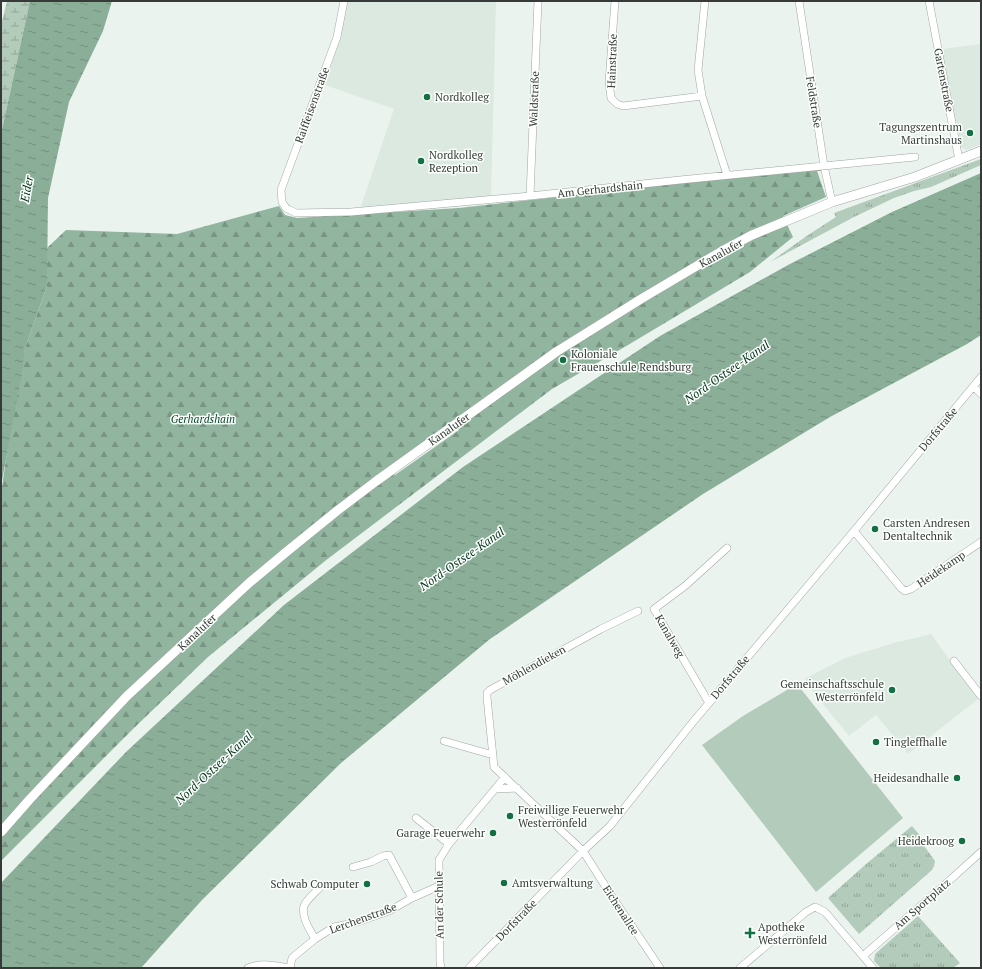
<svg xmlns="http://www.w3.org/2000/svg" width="982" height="969" font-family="'PT Serif',serif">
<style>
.built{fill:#dbe9e0}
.grass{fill:url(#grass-tufts)}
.forest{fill:url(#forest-firs);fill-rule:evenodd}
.wetland{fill:url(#wetland-marsh)}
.pitch{fill:#b2cbba}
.water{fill:url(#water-ripples)}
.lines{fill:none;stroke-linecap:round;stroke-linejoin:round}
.minor-casing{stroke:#a0a6a2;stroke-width:8}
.tertiary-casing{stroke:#a0a6a2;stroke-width:10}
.minor{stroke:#fff;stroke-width:7}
.tertiary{stroke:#fff;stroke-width:9}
.poi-dot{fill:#147044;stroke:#fbfffc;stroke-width:1.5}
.labels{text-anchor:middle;stroke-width:3;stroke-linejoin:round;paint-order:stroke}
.street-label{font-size:11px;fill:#373a38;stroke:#fbfffc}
.poi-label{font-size:11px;fill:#373a38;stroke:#fbfffc;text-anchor:start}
.park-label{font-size:11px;font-style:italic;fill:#064628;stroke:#fbfffc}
.water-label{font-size:12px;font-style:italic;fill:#04321c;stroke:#fbfffc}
</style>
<defs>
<pattern id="grass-tufts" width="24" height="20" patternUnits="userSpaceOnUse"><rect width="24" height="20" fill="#b2cbba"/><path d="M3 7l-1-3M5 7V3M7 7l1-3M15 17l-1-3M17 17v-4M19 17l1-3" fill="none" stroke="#92a698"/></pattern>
<pattern id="forest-firs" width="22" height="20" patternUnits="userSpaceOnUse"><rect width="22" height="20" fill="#92b59f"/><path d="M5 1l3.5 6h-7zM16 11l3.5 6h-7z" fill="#789483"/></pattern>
<pattern id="wetland-marsh" width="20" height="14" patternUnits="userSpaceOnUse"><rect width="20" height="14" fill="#b2cbba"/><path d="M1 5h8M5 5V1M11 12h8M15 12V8" fill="none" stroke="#92a698"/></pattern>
<pattern id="water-ripples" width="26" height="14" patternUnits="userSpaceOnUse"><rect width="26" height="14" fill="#8bae98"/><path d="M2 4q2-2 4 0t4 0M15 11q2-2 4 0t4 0" fill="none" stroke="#728f7d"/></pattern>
</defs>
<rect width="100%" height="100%" fill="#ebf3ee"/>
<!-- built -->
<path class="built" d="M 347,1 L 496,1 L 491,197 L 360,209 L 394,109 L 325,85 L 340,38 Z
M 981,44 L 981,144 L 967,150 L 960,147 L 942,49 Z
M 931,634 L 978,699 L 908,754 L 876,715 L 849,736 L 805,682 L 806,678 L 845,658 L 894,643 Z"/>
<!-- grass -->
<path class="grass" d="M 981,159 L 981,165 L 931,187 L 914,191 L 894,198 L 854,217 L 770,262 L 808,235 L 836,217 L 834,213 Z
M 912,826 L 922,838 L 922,843 L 935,861 L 934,866 L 932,870 L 859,934 L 828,898 L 866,864 Z
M 918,916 L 960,963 L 953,968 L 881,968 L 874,961 L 875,954 Z"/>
<!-- forest -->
<path class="forest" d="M 816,168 L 826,197 L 783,216 L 793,237 L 750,272 L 628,345 L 552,389 L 499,429 L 325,561 L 208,657 L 135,727 L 1,861 L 1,494 L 7,452 L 25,348 L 47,286 L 47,248 L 66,230 L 177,234 L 279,206 L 285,215 L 297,218 L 459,208 ZM 457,428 L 459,430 L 395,475 L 394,474 Z"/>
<!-- wetland -->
<path class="wetland" d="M 7,1 L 30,1 L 1,134 L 1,25 Z"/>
<!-- pitch -->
<path class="pitch" d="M 797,684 L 903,818 L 816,892 L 702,745 L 743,716 Z"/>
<!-- water -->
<path class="water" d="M 30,1 L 112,1 L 103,31 L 69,102 L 48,198 L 47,286 L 25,348 L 22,373 L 1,486 L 1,134 Z
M 981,173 L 981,335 L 967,344 L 830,417 L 703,494 L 490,639 L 341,763 L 202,900 L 141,968 L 1,968 L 1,883 L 126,752 L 284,605 L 463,467 L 660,336 L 788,265 L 892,212 Z"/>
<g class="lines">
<!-- minor casing -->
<g class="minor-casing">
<path id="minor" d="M 344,1 L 337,37 L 281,190 L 282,202 L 286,208 L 296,213 L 351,212 L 530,196 L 680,180 L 915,157
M 615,1 L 609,82 L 611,98 L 617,104 L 623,106 L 702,96
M 705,1 L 698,70 L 702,96 L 727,175
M 799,1 L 824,166 L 832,202
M 929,1 L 959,160
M 530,196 L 538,1
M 974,387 L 981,394
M 854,531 L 901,588 L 905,591 L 911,589 L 981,542
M 638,611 L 601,629 L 490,690 L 487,693 L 487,697 L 494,767 L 583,851 L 611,895 L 660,968
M 954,661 L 981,696
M 709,703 L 654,609 L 685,586 L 727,548
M 444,741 L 493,755
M 495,789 L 517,788
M 416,818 L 449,844
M 353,867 L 371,862 L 383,856 L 389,855 L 412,898
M 315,939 C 310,930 301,917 304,906 C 306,900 317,891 321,886
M 863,956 L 940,889 L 981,852
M 248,968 C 261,962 276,966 289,968
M 290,968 L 292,958 L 315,939 L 334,927 L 354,923 L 389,911 L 412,898 L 439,886
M 441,968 L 440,962 L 439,860 L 449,844 L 495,789 L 505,777
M 469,968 L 583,851 L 610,826 L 693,722 L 854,531 L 981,377
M 740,968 L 806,912 L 815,907 L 825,912 L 873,968"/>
</g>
<!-- tertiary casing -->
<g class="tertiary-casing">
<path id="tertiary" d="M 1,832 L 30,799 L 127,696 L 249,583 L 285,553 L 338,510 L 375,482 L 556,352 L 641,299 L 722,251 L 752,235 L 832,202 L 915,177 L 981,151"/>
</g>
<!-- minor -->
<use href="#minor" class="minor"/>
<!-- tertiary -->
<use href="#tertiary" class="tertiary"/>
</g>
<!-- markers -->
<g class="poi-dot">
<circle cx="427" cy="97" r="4"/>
<circle cx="970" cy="133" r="4"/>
<circle cx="421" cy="161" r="4"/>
<circle cx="563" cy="360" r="4"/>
<circle cx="875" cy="529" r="4"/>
<circle cx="892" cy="690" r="4"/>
<circle cx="876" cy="742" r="4"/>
<circle cx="957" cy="778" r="4"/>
<circle cx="510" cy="816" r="4"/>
<circle cx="493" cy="833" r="4"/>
<circle cx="962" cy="841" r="4"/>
<circle cx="504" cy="883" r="4"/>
<circle cx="367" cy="884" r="4"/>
<path d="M748 927h4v4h4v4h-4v4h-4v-4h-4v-4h4z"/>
</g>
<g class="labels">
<!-- street labels -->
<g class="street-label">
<text transform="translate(612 61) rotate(-88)" y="4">Hainstraße</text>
<text transform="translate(944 80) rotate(79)" y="4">Gartenstraße</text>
<text transform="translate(534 99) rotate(-88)" y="4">Waldstraße</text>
<text transform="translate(814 102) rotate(81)" y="4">Feldstraße</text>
<text transform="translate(312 105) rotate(-70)" y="4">Raiffeisenstraße</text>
<text transform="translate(600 189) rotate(-6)" y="4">Am Gerhardshain</text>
<text transform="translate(721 253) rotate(-29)" y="4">Kanalufer</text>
<text transform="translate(449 429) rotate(-35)" y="4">Kanalufer</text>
<text transform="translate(938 429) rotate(-50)" y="4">Dorfstraße</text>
<text transform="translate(941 569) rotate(-34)" y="4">Heidekamp</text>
<text transform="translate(197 632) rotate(-43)" y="4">Kanalufer</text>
<text transform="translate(670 636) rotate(60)" y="4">Kanalweg</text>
<text transform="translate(534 665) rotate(-29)" y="4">Möhlendieken</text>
<text transform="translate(730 677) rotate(-50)" y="4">Dorfstraße</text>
<text transform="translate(922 904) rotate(-41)" y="4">Am Sportplatz</text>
<text transform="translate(439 905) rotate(-91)" y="4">An der Schule</text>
<text transform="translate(621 910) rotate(57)" y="4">Eichenallee</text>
<text transform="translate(363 918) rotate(-20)" y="4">Lerchenstraße</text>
<text transform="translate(516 920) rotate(-46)" y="4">Dorfstraße</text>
</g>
<!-- poi labels -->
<g class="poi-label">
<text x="435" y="101">Nordkolleg</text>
<text x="962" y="131" text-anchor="end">Tagungszentrum<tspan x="962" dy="13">Martinshaus</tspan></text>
<text x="429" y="159">Nordkolleg<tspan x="429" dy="13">Rezeption</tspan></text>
<text x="571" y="358">Koloniale<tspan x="571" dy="13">Frauenschule Rendsburg</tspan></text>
<text x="883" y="527">Carsten Andresen<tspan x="883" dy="13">Dentaltechnik</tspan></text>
<text x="884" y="688" text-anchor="end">Gemeinschaftsschule<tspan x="884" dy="13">Westerrönfeld</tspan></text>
<text x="884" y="746">Tingleffhalle</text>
<text x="949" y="782" text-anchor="end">Heidesandhalle</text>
<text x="518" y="814">Freiwillige Feuerwehr<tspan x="518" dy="13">Westerrönfeld</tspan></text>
<text x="485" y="837" text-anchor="end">Garage Feuerwehr</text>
<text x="954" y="845" text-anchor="end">Heidekroog</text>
<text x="512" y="887">Amtsverwaltung</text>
<text x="359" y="888" text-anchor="end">Schwab Computer</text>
<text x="758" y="931">Apotheke<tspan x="758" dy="13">Westerrönfeld</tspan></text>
</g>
<!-- park labels -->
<g class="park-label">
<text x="203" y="423">Gerhardshain</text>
</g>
<!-- water labels -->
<g class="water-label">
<text transform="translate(27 189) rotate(-79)" y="4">Eider</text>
<text transform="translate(727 372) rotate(-35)" y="4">Nord-Ostsee-Kanal</text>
<text transform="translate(462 559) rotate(-35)" y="4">Nord-Ostsee-Kanal</text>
<text transform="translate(214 768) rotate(-43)" y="4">Nord-Ostsee-Kanal</text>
</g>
</g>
<!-- border -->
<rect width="982" height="969" fill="none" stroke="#373a38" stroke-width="4"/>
</svg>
